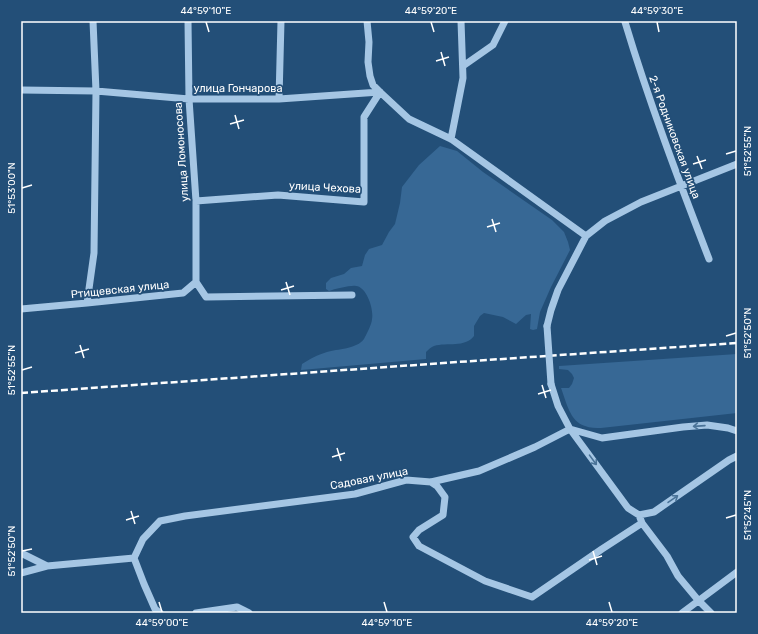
<svg xmlns="http://www.w3.org/2000/svg" width="758" height="634" font-family="Rubik,sans-serif">
<style>
.green{fill:#376895}
.lines{fill:none;stroke-linecap:round;stroke-linejoin:round}
.minor{stroke:#a5c6e4;stroke-width:7}
.rail{stroke:#fff;stroke-width:2.5;stroke-dasharray:7 3;stroke-linecap:butt}
.minor-bridge{stroke:#a5c6e4;stroke-width:7}
.oneway{stroke:#4a7398}
.ticks{fill:none;stroke:#fff;stroke-width:1.5}
.labels{text-anchor:middle;stroke-width:3.5;stroke-linejoin:round;paint-order:stroke}
.street-label{font-size:11px;fill:#fff;stroke:#234f78}
.neatline{fill:none;stroke:#fff;stroke-width:1.5}
.ticks-label{font-size:10px;text-anchor:middle;fill:#fff}
</style>
<rect width="100%" height="100%" fill="#234f78"/>
<!-- green -->
<path class="green" d="M 440,146 L 457,151 L 483,172 L 552,220 L 564,232 L 568,242 L 570,250 L 551,287 L 540,312 L 537,329 L 533,330 L 530,329 L 531,314 L 526,315 L 516,324 L 503,317 L 484,313 L 480,316 L 474,326 L 474,336 C 465,348 447,342 434,346 C 431,347 429,349 426,352 L 426,359 L 301,370 L 302,364 C 310,359 317,355 327,352 C 337,349 357,349 364,339 C 366,335 372,324 372,319 C 374,310 367,287 356,286 C 351,285 335,289 329,291 L 326,289 L 326,283 L 331,278 L 344,274 L 351,268 L 362,266 L 365,255 L 369,249 L 382,245 L 389,232 L 395,224 L 400,203 L 402,187 L 419,165 Z
M 737,354 L 737,413 L 601,428 C 596,428 590,428 585,426 C 570,422 566,401 561,388 L 569,388 L 572,384 L 574,378 L 572,374 L 568,370 L 559,369 L 559,366 Z"/>
<g class="lines">
<!-- minor -->
<path class="minor" d="M 188,21 L 189,99 L 196,201 L 196,282
M 367,21 L 369,42 L 368,62 L 370,76 L 373,85 L 380,92 L 409,119 L 451,139 L 586,236
M 625,22 C 649,102 679,181 709,259
M 463,66 L 493,45 L 505,21
M 21,90 L 96,91 L 189,99 L 279,99 L 380,92
M 279,99 L 281,21
M 451,139 L 463,78 L 461,21
M 196,201 L 278,195 L 364,202 L 364,117 L 380,92
M 87,303 L 94,253 L 96,91 L 93,21
M 21,309 L 87,303 L 183,293 L 196,282 L 206,297 L 352,295
M 547,326 L 551,310 L 558,290 L 586,236 L 605,221 L 641,202 L 737,164
M 551,384 L 558,406 L 570,429 L 628,508 L 639,515 L 642,523 L 667,556 L 678,576 L 698,600 L 711,613
M 570,429 L 602,438 L 683,427 L 707,425 L 728,428 L 737,431
M 431,482 L 437,486 L 445,497 L 443,515 L 419,530 L 413,537 L 419,546 L 485,581 L 532,597 L 602,549 L 642,523
M 639,515 L 654,512 L 729,460 L 737,456
M 21,553 L 47,566
M 134,558 L 143,539 L 160,521 L 185,516 L 355,494 L 406,480 L 431,482 L 479,471 L 535,447 L 570,429
M 134,558 L 144,584 L 155,609 L 160,613
M 21,573 L 47,566 L 134,558
M 196,613 L 237,607 L 249,613
M 682,613 L 737,572"/>
<!-- rail -->
<path class="rail" d="M 21,393 L 458,362 L 737,343"/>
<!-- minor-bridge -->
<path class="minor-bridge" d="M 547,326 L 551,384"/>
</g>
<!-- one-way arrows -->
<defs><path id="oneway-shaft" d="M-6 0H5M1.5-3L5.5 0L1.5 3" fill="none" stroke-width="1.6" stroke-linecap="round" stroke-linejoin="round"/></defs>
<g class="oneway">
<use href="#oneway-shaft" transform="translate(699 426) rotate(176)"/>
<use href="#oneway-shaft" transform="translate(593 460) rotate(54)"/>
<use href="#oneway-shaft" transform="translate(673 499) rotate(-35)"/>
</g>
<!-- ticks -->
<path class="ticks" d="M 206,22 L 209,32M 431,22 L 434,32M 657,22 L 659,32M 441,52 L 445,66M 436,61 L 449,57M 235,115 L 239,129M 230,124 L 244,120M 726,154 L 736,151M 697,156 L 702,169M 693,164 L 706,160M 22,188 L 32,185M 492,219 L 496,232M 487,227 L 500,223M 286,282 L 290,295M 281,290 L 294,286M 726,336 L 736,333M 80,345 L 84,358M 75,353 L 89,349M 22,370 L 32,367M 542,385 L 546,398M 538,394 L 551,390M 337,448 L 341,461M 332,457 L 345,453M 131,511 L 135,524M 726,518 L 736,515M 126,520 L 139,516M 22,551 L 32,549M 593,551 L 597,565M 589,560 L 602,556M 159,602 L 162,612M 384,602 L 387,612M 609,602 L 612,612"/>
<g class="labels">
<!-- street labels -->
<g class="street-label">
<text x="238" y="92">улица Гончарова</text>
<text transform="translate(675 137) rotate(70)" y="4">2-я Родниковская улица</text>
<text transform="translate(181 152) rotate(-94)" y="4">улица Ломоносова</text>
<text transform="translate(325 187) rotate(3)" y="4">улица Чехова</text>
<text transform="translate(120 289) rotate(-6)" y="4">Ртищевская улица</text>
<text transform="translate(369 478) rotate(-11)" y="4">Садовая улица</text>
</g>
</g>
<!-- border -->
<rect width="758" height="634" fill="none" stroke="#234f78" stroke-width="44"/>
<rect x="22" y="22" width="714" height="590" class="neatline"/>
<g class="ticks-label">
<text x="206" y="14">44°59'10"E</text>
<text x="431" y="14">44°59'20"E</text>
<text x="657" y="14">44°59'30"E</text>
<text transform="translate(747 151) rotate(-90)" y="4">51°52'55"N</text>
<text transform="translate(11 188) rotate(-90)" y="4">51°53'00"N</text>
<text transform="translate(747 333) rotate(-90)" y="4">51°52'50"N</text>
<text transform="translate(11 370) rotate(-90)" y="4">51°52'55"N</text>
<text transform="translate(747 515) rotate(-90)" y="4">51°52'45"N</text>
<text transform="translate(11 551) rotate(-90)" y="4">51°52'50"N</text>
<text x="162" y="626">44°59'00"E</text>
<text x="387" y="626">44°59'10"E</text>
<text x="612" y="626">44°59'20"E</text>
</g>
</svg>
